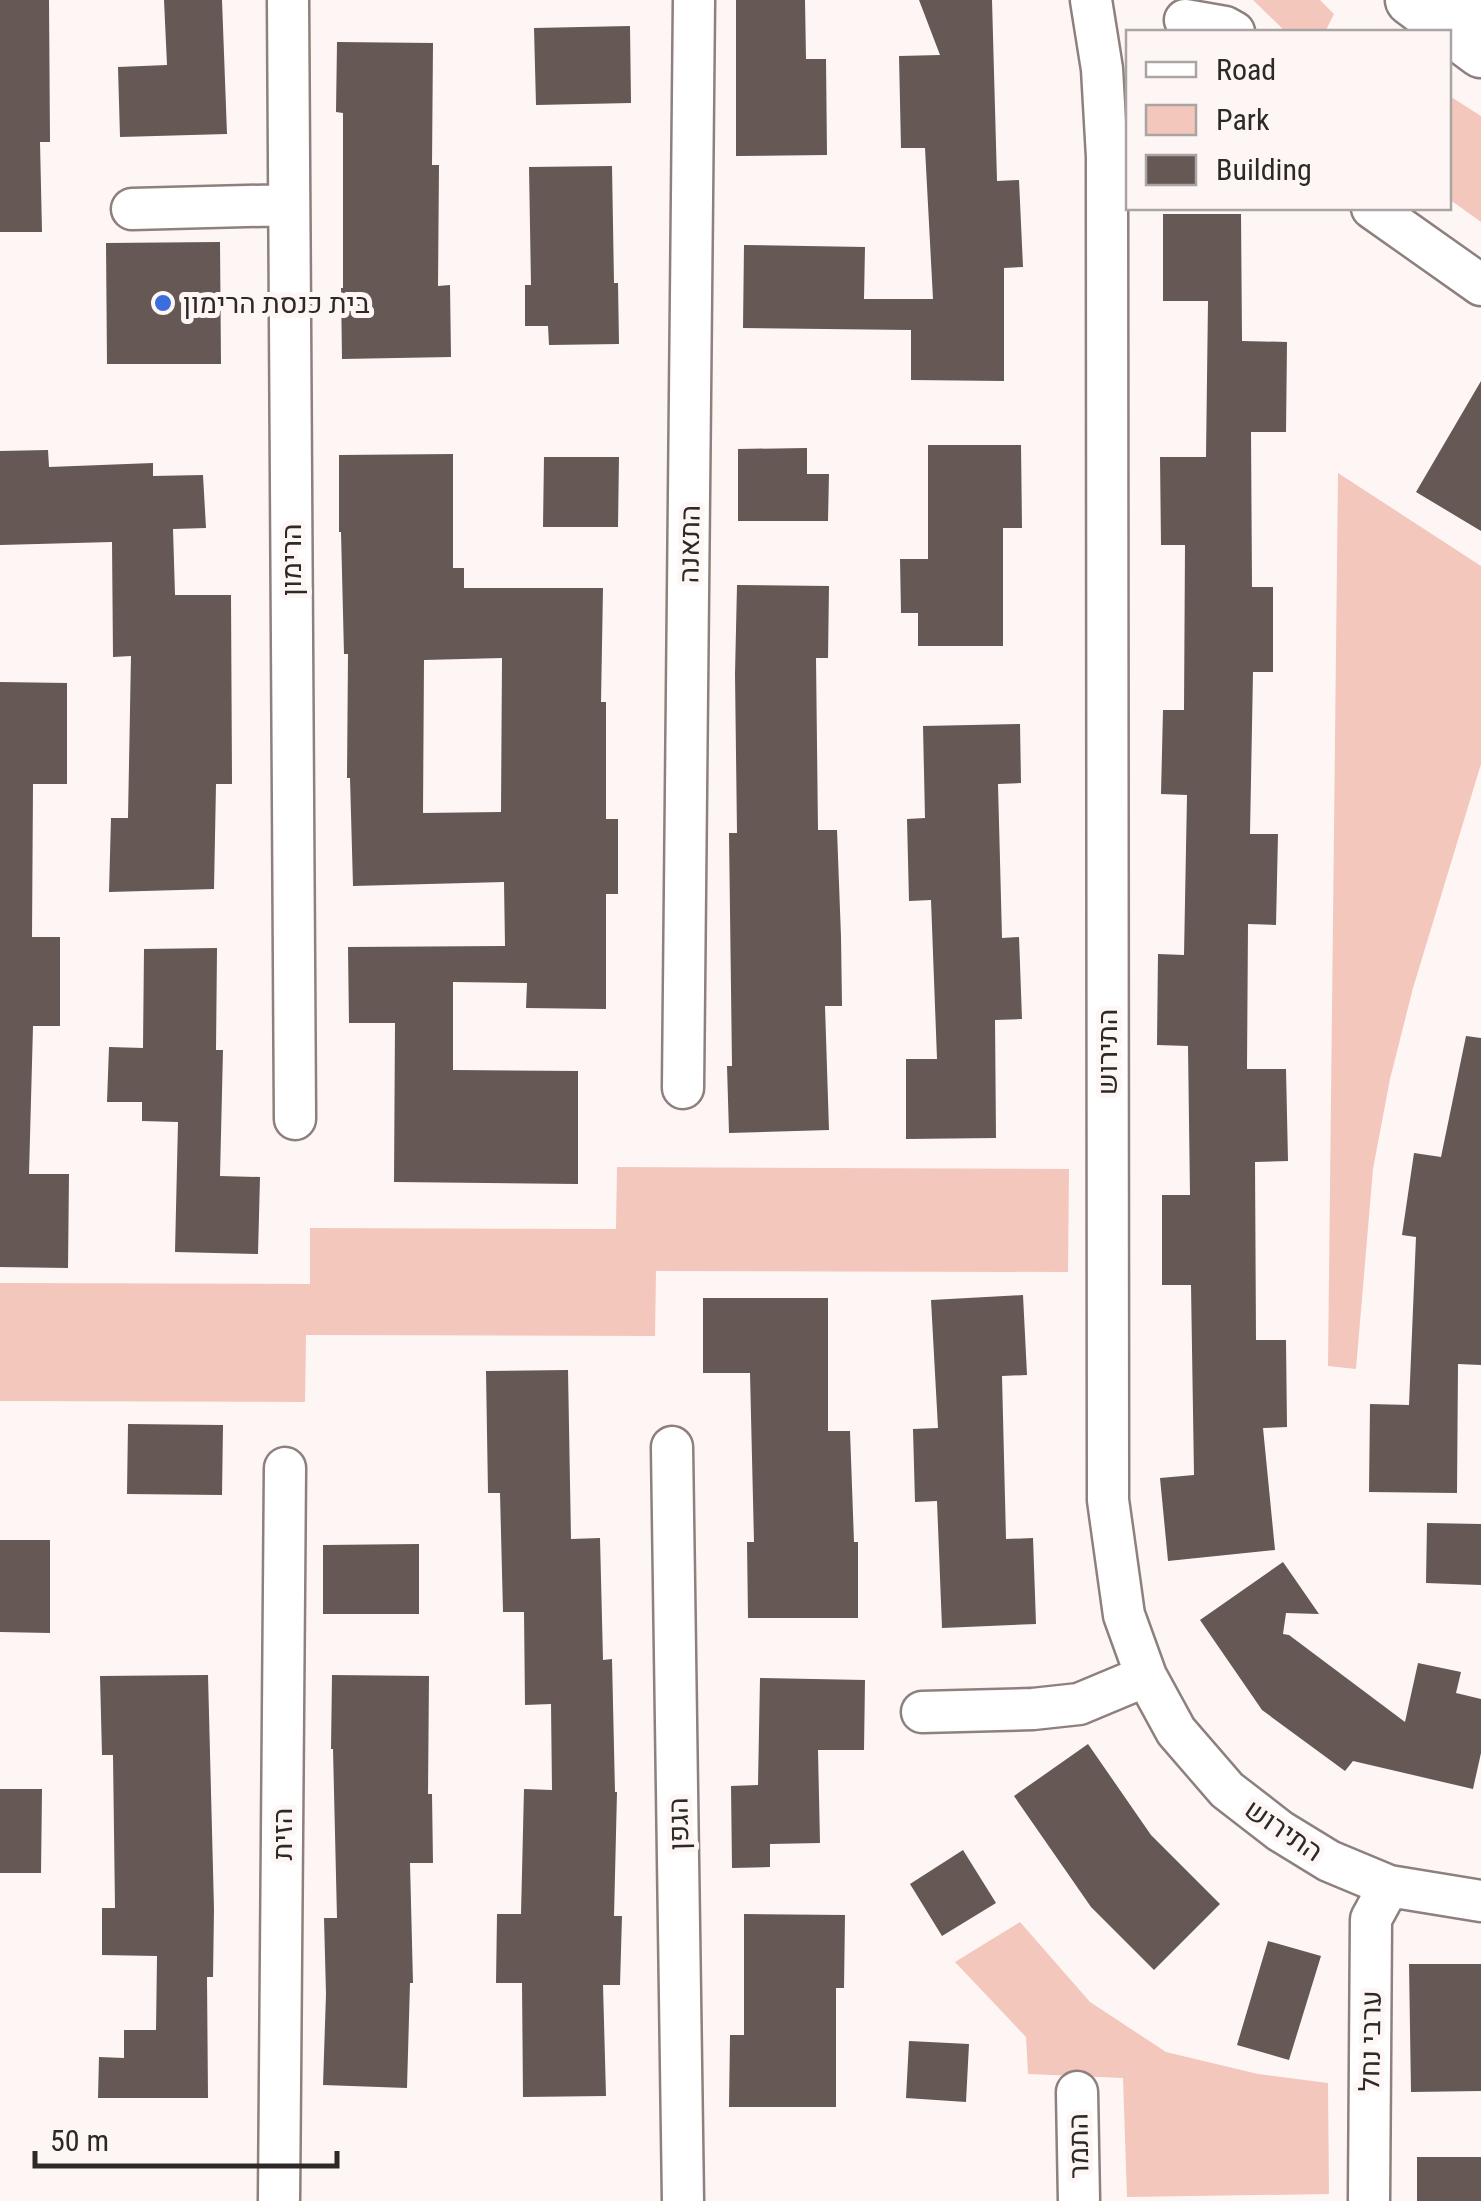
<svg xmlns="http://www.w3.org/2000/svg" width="1481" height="2201" font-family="'Roboto Condensed',Heebo,sans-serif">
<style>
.green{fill:#f3c7bc}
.building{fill:#655855;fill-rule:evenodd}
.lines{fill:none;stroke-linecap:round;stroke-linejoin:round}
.minor-casing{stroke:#8e807c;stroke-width:45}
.major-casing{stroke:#8e807c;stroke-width:55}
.minor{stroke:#fff;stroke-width:40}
.major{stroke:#fff;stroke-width:50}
.poi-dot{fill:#3c6ddd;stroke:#fdf6f5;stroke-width:4}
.labels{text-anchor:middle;stroke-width:10;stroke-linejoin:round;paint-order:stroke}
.poi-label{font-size:28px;fill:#2e2826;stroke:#fdf6f5;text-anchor:start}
.street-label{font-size:28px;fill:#2e2826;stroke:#fdf6f5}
</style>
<rect width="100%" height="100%" fill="#fdf6f5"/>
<!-- green -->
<path class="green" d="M 1253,0 L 1320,0 L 1334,14 L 1325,32 L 1286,32 Z
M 1448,95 L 1481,116 L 1481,222 L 1449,199 Z
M 1338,473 L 1481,566 L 1481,764 L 1413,988 L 1390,1079 L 1373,1169 L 1356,1369 L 1328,1366 Z
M 617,1167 L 1069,1169 L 1068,1272 L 656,1271 L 655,1336 L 306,1335 L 305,1402 L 0,1401 L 0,1283 L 310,1284 L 310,1228 L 616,1229 Z
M 1020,1922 L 1090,2002 L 1166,2052 L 1258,2074 L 1328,2083 L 1329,2194 L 1127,2197 L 1123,2078 L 1028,2074 L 1026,2037 L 955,1962 Z"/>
<!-- building -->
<path class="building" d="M 0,0 L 49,0 L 50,142 L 40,142 L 42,232 L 0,232 Z
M 164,0 L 222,0 L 227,134 L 120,137 L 118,67 L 167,65 Z
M 736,0 L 805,0 L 806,59 L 826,59 L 827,155 L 736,156 Z
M 919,0 L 992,0 L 997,181 L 1019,180 L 1023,267 L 1004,268 L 1004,381 L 911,380 L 911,330 L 743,328 L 744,245 L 865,247 L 864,299 L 933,299 L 925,148 L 901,148 L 899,56 L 940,55 Z
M 630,26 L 631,103 L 536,105 L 534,28 Z
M 337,42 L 433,43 L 432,165 L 439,165 L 438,286 L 450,285 L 451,357 L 342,359 L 341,288 L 343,288 L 343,113 L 336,112 Z
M 612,166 L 614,283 L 618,283 L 619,344 L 549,345 L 548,326 L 525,326 L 525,285 L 531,285 L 529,167 Z
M 1163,214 L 1241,214 L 1242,341 L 1287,342 L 1286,432 L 1251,432 L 1252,587 L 1273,587 L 1273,672 L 1253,672 L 1250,834 L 1278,834 L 1276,925 L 1248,924 L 1247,1069 L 1286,1069 L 1288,1161 L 1255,1162 L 1256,1340 L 1286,1340 L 1287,1427 L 1263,1428 L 1275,1550 L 1168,1561 L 1160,1478 L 1194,1475 L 1191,1285 L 1162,1285 L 1162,1195 L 1190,1195 L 1188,1046 L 1157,1045 L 1158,954 L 1184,955 L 1187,795 L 1161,794 L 1163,710 L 1184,710 L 1185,545 L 1161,545 L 1160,457 L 1206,457 L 1208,301 L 1163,301 Z
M 220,242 L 221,364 L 107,364 L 106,243 Z
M 1481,381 L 1481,531 L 1416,492 Z
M 928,445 L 1021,445 L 1022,528 L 1003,528 L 1003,646 L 918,646 L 918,613 L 901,613 L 900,559 L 928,559 Z
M 807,448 L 807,474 L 829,474 L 828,521 L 738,521 L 738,449 Z
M 48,450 L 49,467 L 153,463 L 153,476 L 203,475 L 206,528 L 173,529 L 175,595 L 231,595 L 232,784 L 216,784 L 214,889 L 109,892 L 111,818 L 128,818 L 131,656 L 113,657 L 112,542 L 0,545 L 0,451 Z
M 453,454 L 453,568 L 464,568 L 464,588 L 603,588 L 601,702 L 606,702 L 606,819 L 618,819 L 618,894 L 606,894 L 606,1009 L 526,1008 L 527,983 L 453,982 L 453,1070 L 578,1071 L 578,1184 L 394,1182 L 395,1023 L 349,1023 L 348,947 L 505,946 L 504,882 L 353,886 L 350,778 L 347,778 L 348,654 L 344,654 L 341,532 L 339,532 L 339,455 ZM 502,658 L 501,812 L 423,813 L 424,660 Z
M 544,457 L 619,457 L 618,527 L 543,527 Z
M 737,585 L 829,586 L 828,658 L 816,658 L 818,830 L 837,830 L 841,937 L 842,1006 L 825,1006 L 829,1130 L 729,1133 L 727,1066 L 732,1066 L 729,833 L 737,833 L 735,674 Z
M 0,682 L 67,683 L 67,784 L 33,784 L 32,937 L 60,937 L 60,1026 L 33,1026 L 29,1174 L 69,1174 L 68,1268 L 0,1267 Z
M 1020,724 L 1021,783 L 998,784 L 1002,938 L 1019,937 L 1022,1019 L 995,1020 L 996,1138 L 906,1139 L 906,1059 L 937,1059 L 931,900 L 909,901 L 907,819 L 925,818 L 923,726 Z
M 217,948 L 216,1050 L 223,1050 L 220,1176 L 260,1177 L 258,1254 L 175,1252 L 178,1122 L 142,1121 L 142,1102 L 107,1102 L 109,1047 L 143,1048 L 144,949 Z
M 1466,1036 L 1481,1038 L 1481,1365 L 1458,1364 L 1457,1493 L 1369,1492 L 1370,1404 L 1409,1405 L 1416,1237 L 1402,1235 L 1414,1153 L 1441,1157 Z
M 1023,1295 L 1027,1375 L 1002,1376 L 1006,1539 L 1033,1538 L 1036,1624 L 942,1628 L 937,1501 L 915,1502 L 913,1429 L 938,1428 L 931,1300 Z
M 703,1298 L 828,1298 L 828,1431 L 850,1431 L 854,1542 L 858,1542 L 858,1618 L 748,1618 L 747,1542 L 754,1542 L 750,1373 L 703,1373 Z
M 568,1370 L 571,1539 L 600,1538 L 603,1660 L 612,1659 L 615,1792 L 617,1792 L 614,1916 L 622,1916 L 620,1985 L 603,1985 L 606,2096 L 523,2097 L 522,1983 L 496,1983 L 497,1914 L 521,1914 L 524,1789 L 552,1790 L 551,1704 L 525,1705 L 524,1612 L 503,1612 L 500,1493 L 488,1493 L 486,1371 Z
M 128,1424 L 223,1425 L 222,1495 L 127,1494 Z
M 1427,1523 L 1481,1524 L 1481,1585 L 1426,1583 Z
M 0,1540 L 50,1540 L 50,1633 L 0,1632 Z
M 419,1544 L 419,1614 L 323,1614 L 323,1545 Z
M 1283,1562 L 1319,1614 L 1286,1613 L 1283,1634 L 1289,1635 L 1405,1722 L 1418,1663 L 1461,1672 L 1456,1693 L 1481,1699 L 1481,1753 L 1473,1789 L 1353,1761 L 1345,1771 L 1262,1710 L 1200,1620 Z
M 208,1675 L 214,1909 L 213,1977 L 207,1977 L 208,2098 L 98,2098 L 99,2057 L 124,2058 L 124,2030 L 156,2030 L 157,1956 L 102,1955 L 102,1908 L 115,1908 L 113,1755 L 102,1755 L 100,1676 Z
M 332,1675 L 429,1676 L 428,1794 L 432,1794 L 433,1863 L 410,1863 L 413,1983 L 410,1983 L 407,2088 L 323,2085 L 326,1994 L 324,1918 L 337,1918 L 333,1749 L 331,1749 Z
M 760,1678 L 865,1680 L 864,1750 L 818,1750 L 820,1843 L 770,1844 L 770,1867 L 732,1868 L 731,1786 L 758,1785 Z
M 1088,1744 L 1151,1835 L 1220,1904 L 1154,1970 L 1091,1907 L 1014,1796 Z
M 0,1789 L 42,1789 L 41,1873 L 0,1873 Z
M 963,1850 L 996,1903 L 942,1936 L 910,1884 Z
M 744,1914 L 845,1915 L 844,1988 L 836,1988 L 836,2107 L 729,2107 L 730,2035 L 744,2035 Z
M 1268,1941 L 1321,1956 L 1289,2060 L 1237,2045 Z
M 1409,1964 L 1481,1964 L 1481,2091 L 1411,2092 Z
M 909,2041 L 969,2044 L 966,2102 L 906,2098 Z
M 1417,2157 L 1481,2157 L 1481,2201 L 1417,2201 Z"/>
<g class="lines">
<!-- minor casing -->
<g class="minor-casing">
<path id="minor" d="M 288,0 L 295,1119
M 1091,0 L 1102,69 L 1107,157 L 1108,1500 L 1124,1615 L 1146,1676 L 1176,1731 L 1227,1790 L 1280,1831 L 1329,1861 L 1389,1886 L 1481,1901
M 1185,20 L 1225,27 L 1234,32
M 1372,208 L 1481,285
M 132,209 L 289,205
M 683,1088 L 694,0
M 672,1447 L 683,2201
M 922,1712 L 1033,1709 L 1079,1704 L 1146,1676
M 1077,2092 L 1079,2201
M 279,2201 L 285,1468
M 1369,2201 L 1371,1919 L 1389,1886"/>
</g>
<!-- major casing -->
<g class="major-casing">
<path id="major" d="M 1411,0 L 1481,52
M 1475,0 L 1481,5"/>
</g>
<!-- minor -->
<use href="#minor" class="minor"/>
<!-- major -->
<use href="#major" class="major"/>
</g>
<!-- markers -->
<circle class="poi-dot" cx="163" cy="303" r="10"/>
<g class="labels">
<!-- poi labels -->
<g class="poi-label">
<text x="183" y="313">בית כנסת הרימון</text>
</g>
<!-- street labels -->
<g class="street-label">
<text transform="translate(689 544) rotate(-89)" y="10">התאנה</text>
<text transform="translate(291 560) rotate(-90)" y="10">הרימון</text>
<text transform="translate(1107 1052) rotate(-90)" y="10">התירוש</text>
<text transform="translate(678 1824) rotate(-91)" y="10">הגפן</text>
<text transform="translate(1284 1830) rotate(34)" y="10">התירוש</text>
<text transform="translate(282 1834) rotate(-90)" y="10">הזית</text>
<text transform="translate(1370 2041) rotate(-89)" y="10">ערבי נחל</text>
<text transform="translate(1078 2146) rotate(-91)" y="10">התמר</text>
</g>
</g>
<!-- legend -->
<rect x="1126" y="30" width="325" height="180" fill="#fdf6f5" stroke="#aaa4a2" stroke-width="2.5"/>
<rect x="1146" y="62" width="50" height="15" fill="#ffffff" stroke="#aaa4a2" stroke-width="2.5"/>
<text x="1216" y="80" font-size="30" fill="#2e2826">Road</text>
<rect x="1146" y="105" width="50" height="30" fill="#f3c7bc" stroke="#aaa4a2" stroke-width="2.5"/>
<text x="1216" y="130" font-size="30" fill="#2e2826">Park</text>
<rect x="1146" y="155" width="50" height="30" fill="#655855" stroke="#aaa4a2" stroke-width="2.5"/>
<text x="1216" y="180" font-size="30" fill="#2e2826">Building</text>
<!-- scale -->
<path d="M35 2151v15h302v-15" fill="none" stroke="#2e2826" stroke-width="5"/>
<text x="50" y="2151" font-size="30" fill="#2e2826" stroke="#fdf6f5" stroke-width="8" paint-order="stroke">50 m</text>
</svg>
